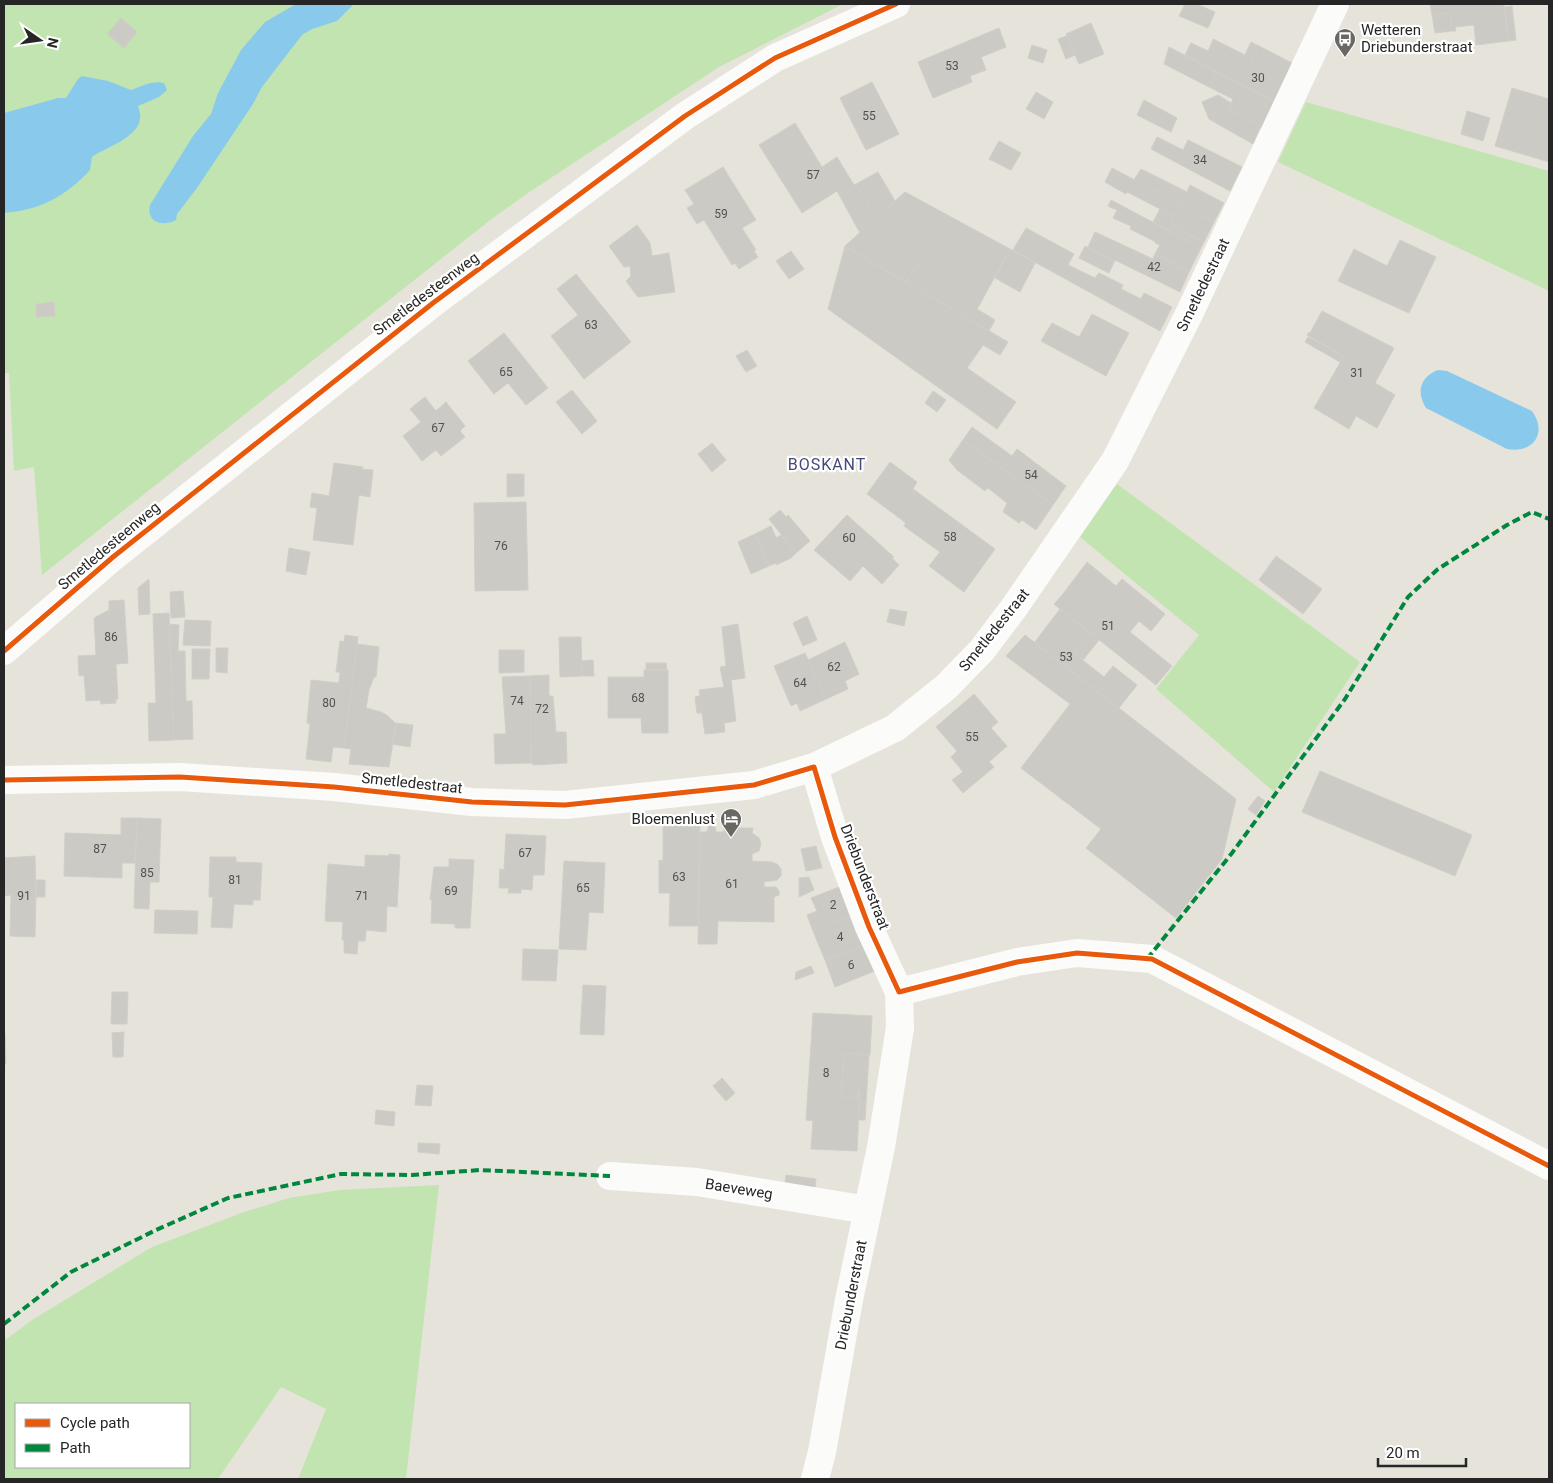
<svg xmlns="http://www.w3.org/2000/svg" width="1553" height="1483" font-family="Roboto,sans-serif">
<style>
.green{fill:#c2e4b1;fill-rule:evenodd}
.water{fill:#89caec}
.building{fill:#cccac5;stroke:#d1cec8}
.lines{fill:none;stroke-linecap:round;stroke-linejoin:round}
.minor{stroke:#fbfbfa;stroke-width:28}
.quiet{stroke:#00873e;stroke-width:4;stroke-dasharray:8 4;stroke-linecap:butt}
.cycleway-casing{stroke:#fff;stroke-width:8}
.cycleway{stroke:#e8590c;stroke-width:5}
.labels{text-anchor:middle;stroke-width:4.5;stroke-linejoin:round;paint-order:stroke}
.number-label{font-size:12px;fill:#515150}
.poi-label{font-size:15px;fill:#262626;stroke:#fff;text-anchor:start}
.street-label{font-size:15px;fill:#262626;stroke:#fff}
.neighbourhood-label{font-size:16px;letter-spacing:1px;fill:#454979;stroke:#fff}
</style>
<rect width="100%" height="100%" fill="#e6e3db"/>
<!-- green -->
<path class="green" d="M 4,4 L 843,4 L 719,67 L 525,195 L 489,221 L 42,575 L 34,467 L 14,471 L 9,373 L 4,373 Z
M 1306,102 L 1549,171 L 1549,291 L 1278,162 Z
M 1117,484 L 1360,662 L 1274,792 L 1156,689 L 1199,635 L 1080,537 Z
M 439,1185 L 406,1479 L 298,1479 L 326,1409 L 281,1387 L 218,1479 L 4,1479 L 4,1341 L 32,1320 L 152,1247 L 244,1212 L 289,1198 L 340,1190 ZM 16,1404 L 189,1404 L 189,1467 L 16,1467 Z"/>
<!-- water -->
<path class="water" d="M 296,4 L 354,4 L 337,21 L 312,29 L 302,35 L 262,87 L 253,104 L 197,188 L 177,214 L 176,220 C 163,227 146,223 150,205 L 193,136 L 211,114 L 218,93 L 241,50 L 265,22 Z
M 82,76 L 108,81 L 131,90 C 142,86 153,80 164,83 L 167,90 L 159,97 L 138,106 C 139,110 141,115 140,118 C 139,138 104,148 92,157 L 90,170 C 65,197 40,210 4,213 L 4,113 L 58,98 L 66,98 L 78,79 Z
M 1438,370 L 1447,371 L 1532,411 C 1548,433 1533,454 1507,449 L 1426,408 C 1416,392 1420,377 1438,370 Z"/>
<!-- building -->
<path class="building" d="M 1185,4 L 1196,4 L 1215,12 L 1208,28 L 1179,16 Z
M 1430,4 L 1504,4 L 1508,41 L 1476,45 L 1474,25 L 1455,27 L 1456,31 L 1452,31 L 1450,13 L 1432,15 Z
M 1512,6 L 1516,40 L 1508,41 L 1505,7 Z
M 1450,13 L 1452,31 L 1435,33 L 1432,15 Z
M 121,18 L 137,32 L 124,48 L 107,34 Z
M 1091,23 L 1104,54 L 1079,64 L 1066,34 Z
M 999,28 L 1006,47 L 981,57 L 986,70 L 970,76 L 972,82 L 933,98 L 918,62 Z
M 1067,36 L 1075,55 L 1066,59 L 1058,39 Z
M 1213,39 L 1245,55 L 1251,42 L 1259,46 L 1248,66 L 1210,47 Z
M 1191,43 L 1208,51 L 1210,47 L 1248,66 L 1259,46 L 1294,64 L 1275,102 L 1185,55 Z
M 1032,45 L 1047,50 L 1043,63 L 1028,58 Z
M 1169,47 L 1217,72 L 1209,87 L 1164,64 Z
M 1217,72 L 1275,102 L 1262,127 L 1228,109 L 1233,99 L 1209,87 Z
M 872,82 L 899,134 L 866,150 L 840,98 Z
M 1512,88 L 1549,99 L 1549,162 L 1495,146 Z
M 1036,92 L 1053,102 L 1044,119 L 1026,109 Z
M 1218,95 L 1231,103 L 1228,109 L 1262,127 L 1261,129 L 1260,128 L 1253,144 L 1209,119 L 1202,102 Z
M 1144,100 L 1177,118 L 1171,132 L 1137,115 Z
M 1467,111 L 1490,118 L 1483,141 L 1461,134 Z
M 795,123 L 822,167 L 837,157 L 854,185 L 856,184 L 876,218 L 860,233 L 837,191 L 802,213 L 759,145 Z
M 1157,137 L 1183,150 L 1188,140 L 1242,167 L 1230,191 L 1151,149 Z
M 999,141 L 1021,153 L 1011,170 L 989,159 Z
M 723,167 L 756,220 L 742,228 L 756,250 L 754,251 L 758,257 L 739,269 L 735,263 L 732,265 L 704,220 L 697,224 L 687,208 L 694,204 L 685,190 Z
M 1112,168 L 1214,222 L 1204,242 L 1170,224 L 1174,216 L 1127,192 L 1126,194 L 1105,182 Z
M 1141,169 L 1187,192 L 1190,185 L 1224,203 L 1214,222 L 1134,180 Z
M 878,172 L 895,201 L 876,218 L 856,184 Z
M 905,192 L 1010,249 L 980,304 L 916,265 L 906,282 L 845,246 Z
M 1111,200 L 1201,248 L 1189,272 L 1155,254 L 1160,245 L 1155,243 L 1156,242 L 1130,229 L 1131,226 L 1113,218 L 1117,210 L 1108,206 Z
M 1160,209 L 1174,216 L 1170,224 L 1204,242 L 1201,248 L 1153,222 Z
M 637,225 L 650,243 L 652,256 L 669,253 L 675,292 L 638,297 L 626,281 L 631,276 L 630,266 L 624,267 L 609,246 Z
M 1026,228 L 1074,254 L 1068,265 L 1095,278 L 1099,273 L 1123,285 L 1121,289 L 1141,299 L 1144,293 L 1172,307 L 1160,331 L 1013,250 Z
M 1095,232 L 1153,259 L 1155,254 L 1189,272 L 1180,292 L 1115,260 L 1114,262 L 1088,247 Z
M 1400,240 L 1436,257 L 1409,313 L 1338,281 L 1354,249 L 1387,266 Z
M 845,246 L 1008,342 L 1000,355 L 983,345 L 967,368 L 1016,402 L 997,429 L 828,309 Z
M 1085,246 L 1114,262 L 1109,273 L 1079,258 Z
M 1010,249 L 1035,263 L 1020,292 L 995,278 Z
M 791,251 L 804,269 L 789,279 L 776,261 Z
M 916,265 L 980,304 L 977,309 L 995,320 L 989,331 L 906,282 Z
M 576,274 L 631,342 L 584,379 L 551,336 L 578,315 L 557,289 Z
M 54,302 L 55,316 L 36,317 L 36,304 Z
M 1322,311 L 1394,348 L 1375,383 L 1395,395 L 1377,428 L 1356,416 L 1349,429 L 1314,408 L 1344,356 L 1307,335 L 1309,332 L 1310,333 Z
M 1092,314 L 1129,333 L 1106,376 L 1041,341 L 1052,323 L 1079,337 Z
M 504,333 L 548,388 L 526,405 L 508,383 L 494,394 L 468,361 Z
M 1308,337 L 1344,356 L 1340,362 L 1305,342 Z
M 747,350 L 757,366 L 746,372 L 736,356 Z
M 572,390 L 597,421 L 582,434 L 556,402 Z
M 933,391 L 946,400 L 937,412 L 925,403 Z
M 425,397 L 436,411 L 446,402 L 465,426 L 460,431 L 465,437 L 441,456 L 436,450 L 422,461 L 403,436 L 421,422 L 410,409 Z
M 972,427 L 1012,456 L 1017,449 L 1066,486 L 1053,505 L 963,440 Z
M 963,440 L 1053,505 L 1036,530 L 1022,520 L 1019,523 L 1003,512 L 1007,503 L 988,488 L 985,491 L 957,470 L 949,460 Z
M 712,443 L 726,460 L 712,472 L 698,454 Z
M 890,462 L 917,482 L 913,489 L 995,549 L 964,592 L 929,566 L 940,552 L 904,526 L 906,523 L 867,494 Z
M 334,463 L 363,467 L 362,469 L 373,470 L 370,497 L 359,495 L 353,545 L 313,540 L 317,508 L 310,507 L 312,493 L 329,496 Z
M 507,474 L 524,474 L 524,496 L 507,497 Z
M 526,502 L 528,590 L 475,591 L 474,503 Z
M 780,510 L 786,517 L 788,515 L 810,541 L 796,553 L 769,519 Z
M 847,515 L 894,557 L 892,558 L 899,565 L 882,584 L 863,566 L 850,581 L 814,550 Z
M 771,526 L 776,538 L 781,535 L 796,553 L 791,558 L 776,565 L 776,563 L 769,566 L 755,534 Z
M 755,534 L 769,566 L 751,574 L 738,542 Z
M 289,548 L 310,552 L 306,575 L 286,571 Z
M 1276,556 L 1322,589 L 1303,614 L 1259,580 Z
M 1087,562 L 1116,586 L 1122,579 L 1165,614 L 1151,631 L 1139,621 L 1130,632 L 1172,666 L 1156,685 L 1054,604 L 1063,594 Z
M 149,579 L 150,614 L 139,615 L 138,588 Z
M 183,591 L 185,617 L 171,618 L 170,592 Z
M 124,600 L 128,663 L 116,664 L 118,699 L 116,699 L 116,703 L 101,704 L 100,700 L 86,701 L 84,675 L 79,676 L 78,656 L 96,655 L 94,618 L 109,610 L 109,601 Z
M 890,609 L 907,612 L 904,626 L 887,622 Z
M 1060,609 L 1091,634 L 1075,654 L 1104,677 L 1113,666 L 1137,685 L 1119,708 L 1034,643 Z
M 169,613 L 174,740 L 149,741 L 148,703 L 156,703 L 153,614 Z
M 807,616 L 817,640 L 803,646 L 793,623 Z
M 185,620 L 211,621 L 210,646 L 183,645 Z
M 169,624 L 179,625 L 178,651 L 185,651 L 186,701 L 192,701 L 193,739 L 174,740 Z
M 738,624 L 745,678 L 731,680 L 736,721 L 724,723 L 725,732 L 705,734 L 702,713 L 697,713 L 695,697 L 700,696 L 699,690 L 724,687 L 720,667 L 726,666 L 722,627 Z
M 1091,633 L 1099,640 L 1083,660 L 1075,654 Z
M 345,635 L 358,637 L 344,748 L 333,747 L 331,762 L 306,759 L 310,724 L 307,723 L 311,680 L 339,683 L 340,672 L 336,672 L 340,641 L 344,642 Z
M 1025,635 L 1236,799 L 1222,859 L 1176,918 L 1086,848 L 1101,829 L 1021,768 L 1070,704 L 1006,656 Z
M 559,637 L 581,637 L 582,676 L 560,677 Z
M 845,642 L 859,674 L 845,681 L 848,689 L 826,699 L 808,660 Z
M 357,644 L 379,647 L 376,677 L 374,677 L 369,690 L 366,708 L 381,712 L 388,716 L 396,724 L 389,767 L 349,764 L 351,749 L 344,748 Z
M 216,648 L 228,648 L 227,673 L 216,672 Z
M 192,649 L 210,649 L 209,679 L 192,679 Z
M 499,650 L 524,650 L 524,672 L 499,673 Z
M 805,653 L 826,699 L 800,711 L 797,703 L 791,706 L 774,666 Z
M 593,660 L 594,676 L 582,676 L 581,661 Z
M 646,663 L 666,663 L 667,670 L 646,670 Z
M 644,670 L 668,670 L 668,733 L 642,733 L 641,718 L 608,718 L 608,677 L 644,677 Z
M 549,675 L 549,696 L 553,696 L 556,732 L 566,732 L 567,763 L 534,765 L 531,763 L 530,676 Z
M 530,676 L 531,763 L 495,764 L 494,734 L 506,734 L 502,677 Z
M 974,694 L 998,722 L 991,728 L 1007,746 L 989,762 L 994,767 L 963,793 L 952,780 L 963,772 L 951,757 L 957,751 L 936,727 Z
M 395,723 L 413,725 L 410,747 L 392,744 L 396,724 Z
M 1320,771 L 1472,835 L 1455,876 L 1302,812 Z
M 1258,796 L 1265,801 L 1256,815 L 1248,809 Z
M 121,818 L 137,818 L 135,863 L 122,863 L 122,878 L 64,876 L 65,833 L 121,835 Z
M 137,818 L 161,819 L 159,882 L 150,882 L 149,909 L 134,908 Z
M 663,824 L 700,825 L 698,926 L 669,926 L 670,893 L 659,893 L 659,860 L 663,861 Z
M 708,826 L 715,826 L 716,832 L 724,832 L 724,828 L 753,828 L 752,833 L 759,838 L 761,844 L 759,851 L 752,854 L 752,861 L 771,862 L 777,864 L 781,869 L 781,876 L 777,880 L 764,882 L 764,887 L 776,887 L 779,891 L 779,895 L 774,897 L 774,922 L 718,921 L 717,944 L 698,944 L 700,832 L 706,832 L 708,830 Z
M 506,834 L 546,836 L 544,875 L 533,875 L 532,890 L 521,889 L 521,893 L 508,893 L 509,888 L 499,888 L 500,869 L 504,870 Z
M 816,846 L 822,868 L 806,871 L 801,849 Z
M 389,854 L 400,855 L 397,907 L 387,906 L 386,932 L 366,930 L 365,941 L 358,941 L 357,954 L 344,953 L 344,940 L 342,940 L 343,922 L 325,921 L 328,864 L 365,867 L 365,855 L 389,856 Z
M 35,856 L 36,894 L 35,937 L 10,936 L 11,895 L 4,896 L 4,858 Z
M 210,857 L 236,857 L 236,862 L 262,863 L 260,900 L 253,900 L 253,905 L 234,904 L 232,928 L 211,927 L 213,897 L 209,897 Z
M 449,859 L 474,860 L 470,928 L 455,928 L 455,924 L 431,923 L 432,900 L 430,900 L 434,867 L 449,867 Z
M 564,861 L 605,863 L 603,913 L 589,912 L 586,950 L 559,949 Z
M 809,877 L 814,890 L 799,897 L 799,878 Z
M 36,880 L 45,880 L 45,897 L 36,897 Z
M 844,885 L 853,916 L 813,931 L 807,915 L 817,911 L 811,898 Z
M 155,910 L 198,911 L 197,934 L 154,933 Z
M 853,916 L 867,944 L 825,960 L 813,931 Z
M 867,944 L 877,970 L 835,987 L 825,960 Z
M 523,949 L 558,950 L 556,981 L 522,980 Z
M 811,966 L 814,973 L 795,980 L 796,972 Z
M 583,985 L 606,986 L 604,1035 L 580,1034 Z
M 112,992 L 128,992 L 127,1024 L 111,1024 Z
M 813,1013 L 872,1016 L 870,1055 L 844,1053 L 841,1097 L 858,1098 L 858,1091 L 860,1091 L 857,1151 L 811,1149 L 813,1121 L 806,1120 Z
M 4,1028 L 5,1035 L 6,1064 L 4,1064 Z
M 124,1032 L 123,1057 L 113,1057 L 112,1033 Z
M 844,1053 L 869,1055 L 865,1120 L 858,1120 L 860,1091 L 858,1091 L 858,1098 L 841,1097 Z
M 722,1078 L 735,1093 L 726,1101 L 713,1086 Z
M 417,1085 L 433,1086 L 431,1106 L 415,1105 Z
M 376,1110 L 395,1112 L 394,1126 L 375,1124 Z
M 418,1143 L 440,1144 L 439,1154 L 418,1152 Z
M 786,1175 L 816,1179 L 815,1188 L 785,1184 Z"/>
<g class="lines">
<!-- minor -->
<path class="minor" d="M 4,651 L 113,557 L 433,303 L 685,116 L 775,58 L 896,4
M 814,767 L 835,837 L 869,927 L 899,992 L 900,1028 L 881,1147 L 849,1300 L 822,1452 L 815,1479
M 4,780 L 180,777 L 334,787 L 472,802 L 565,805 L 754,785 L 814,767 L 895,728 L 946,687 L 982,650 L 1013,609 L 1115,461 L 1190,312 L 1335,4
M 899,992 L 1017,962 L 1077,953 L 1152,959 L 1549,1166
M 610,1176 L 697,1182 L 868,1210"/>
<!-- quiet -->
<path class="quiet" d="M 1147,959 L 1232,853 L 1345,699 L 1408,597 L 1438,569 L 1507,525 L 1532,512 L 1549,519
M 4,1324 L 71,1272 L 156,1230 L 228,1198 L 341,1174 L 412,1175 L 480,1170 L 610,1176"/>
<!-- cycleway casing -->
<g class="cycleway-casing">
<path id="cycleway" d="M 4,651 L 113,557 L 433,303 L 685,116 L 775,58 L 896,4
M 4,780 L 180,777 L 334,787 L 472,802 L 565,805 L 754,785 L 814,767 L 835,837 L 869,927 L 899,992 L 1017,962 L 1077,953 L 1152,959 L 1549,1166"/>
</g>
<!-- cycleway -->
<use href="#cycleway" class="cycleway"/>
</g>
<!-- icons -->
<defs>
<g id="bus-pin" transform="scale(1.125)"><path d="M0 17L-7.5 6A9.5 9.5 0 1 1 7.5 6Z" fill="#696865" stroke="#fff"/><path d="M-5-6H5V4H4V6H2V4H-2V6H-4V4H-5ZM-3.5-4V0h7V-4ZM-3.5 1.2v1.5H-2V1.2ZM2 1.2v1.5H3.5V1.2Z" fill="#fff"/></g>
<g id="hotel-pin" transform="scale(1.125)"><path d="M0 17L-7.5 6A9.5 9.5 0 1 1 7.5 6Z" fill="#696865" stroke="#fff"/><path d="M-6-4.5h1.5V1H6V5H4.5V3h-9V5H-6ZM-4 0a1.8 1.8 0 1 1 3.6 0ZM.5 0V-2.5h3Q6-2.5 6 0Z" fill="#fff"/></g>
</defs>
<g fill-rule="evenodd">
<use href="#bus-pin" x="1345" y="39"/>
<use href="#hotel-pin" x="731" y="819"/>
</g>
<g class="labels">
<!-- number labels -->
<g class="number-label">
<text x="952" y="70">53</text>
<text x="1258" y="82">30</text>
<text x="869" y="120">55</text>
<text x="1200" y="164">34</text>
<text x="813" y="179">57</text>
<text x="721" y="218">59</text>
<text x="1154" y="271">42</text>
<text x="591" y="329">63</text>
<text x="506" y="376">65</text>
<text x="1357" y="377">31</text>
<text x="438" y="432">67</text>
<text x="1031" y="479">54</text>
<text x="950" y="541">58</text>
<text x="849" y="542">60</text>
<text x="501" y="550">76</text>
<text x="1108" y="630">51</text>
<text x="111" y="641">86</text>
<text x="1066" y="661">53</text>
<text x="834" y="671">62</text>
<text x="800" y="687">64</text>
<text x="638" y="702">68</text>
<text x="517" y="705">74</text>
<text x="329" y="707">80</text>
<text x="542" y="713">72</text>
<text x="972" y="741">55</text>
<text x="100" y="853">87</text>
<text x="525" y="857">67</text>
<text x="147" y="877">85</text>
<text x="679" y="881">63</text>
<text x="235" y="884">81</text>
<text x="732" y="888">61</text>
<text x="583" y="892">65</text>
<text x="451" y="895">69</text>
<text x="24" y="900">91</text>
<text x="362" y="900">71</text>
<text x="833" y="909">2</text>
<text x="840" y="941">4</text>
<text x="851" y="969">6</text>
<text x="826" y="1077">8</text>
</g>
<!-- poi labels -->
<g class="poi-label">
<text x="1361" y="35">Wetteren<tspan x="1361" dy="17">Driebunderstraat</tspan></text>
<text x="715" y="824" text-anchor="end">Bloemenlust</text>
</g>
<!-- street labels -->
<g class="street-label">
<text transform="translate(1203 285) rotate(-64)" y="5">Smetledestraat</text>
<text transform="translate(426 294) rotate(-37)" y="5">Smetledesteenweg</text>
<text transform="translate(109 546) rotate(-40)" y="5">Smetledesteenweg</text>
<text transform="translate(994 630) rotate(-51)" y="5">Smetledestraat</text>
<text transform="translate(412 783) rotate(6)" y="5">Smetledestraat</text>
<text transform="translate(865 877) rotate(69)" y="5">Driebunderstraat</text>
<text transform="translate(739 1189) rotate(9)" y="5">Baeveweg</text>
<text transform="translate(851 1295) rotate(-79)" y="5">Driebunderstraat</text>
</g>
<!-- neighbourhood labels -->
<g class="neighbourhood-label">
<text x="827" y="470">BOSKANT</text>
</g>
</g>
<!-- border -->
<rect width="1553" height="1483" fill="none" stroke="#262626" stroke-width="10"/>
<!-- legend -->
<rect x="15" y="1403" width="175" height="65" fill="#ffffff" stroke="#a8a8a8"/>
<rect x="25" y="1419" width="25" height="8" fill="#e8590c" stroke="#a8a8a8"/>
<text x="60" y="1428" font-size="15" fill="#262626">Cycle path</text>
<rect x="25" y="1444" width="25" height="8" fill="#00873e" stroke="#a8a8a8"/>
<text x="60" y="1453" font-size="15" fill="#262626">Path</text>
<!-- north arrow -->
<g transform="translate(40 40) rotate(103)" stroke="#ffffff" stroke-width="4" paint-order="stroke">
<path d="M0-4L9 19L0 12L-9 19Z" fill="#262626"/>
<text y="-8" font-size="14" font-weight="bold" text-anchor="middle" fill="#262626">N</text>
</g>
<!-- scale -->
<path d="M1378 1458v8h88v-8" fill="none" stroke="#262626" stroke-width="2.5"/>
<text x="1386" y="1458" font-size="15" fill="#262626" stroke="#ffffff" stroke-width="4" paint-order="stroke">20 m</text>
</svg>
